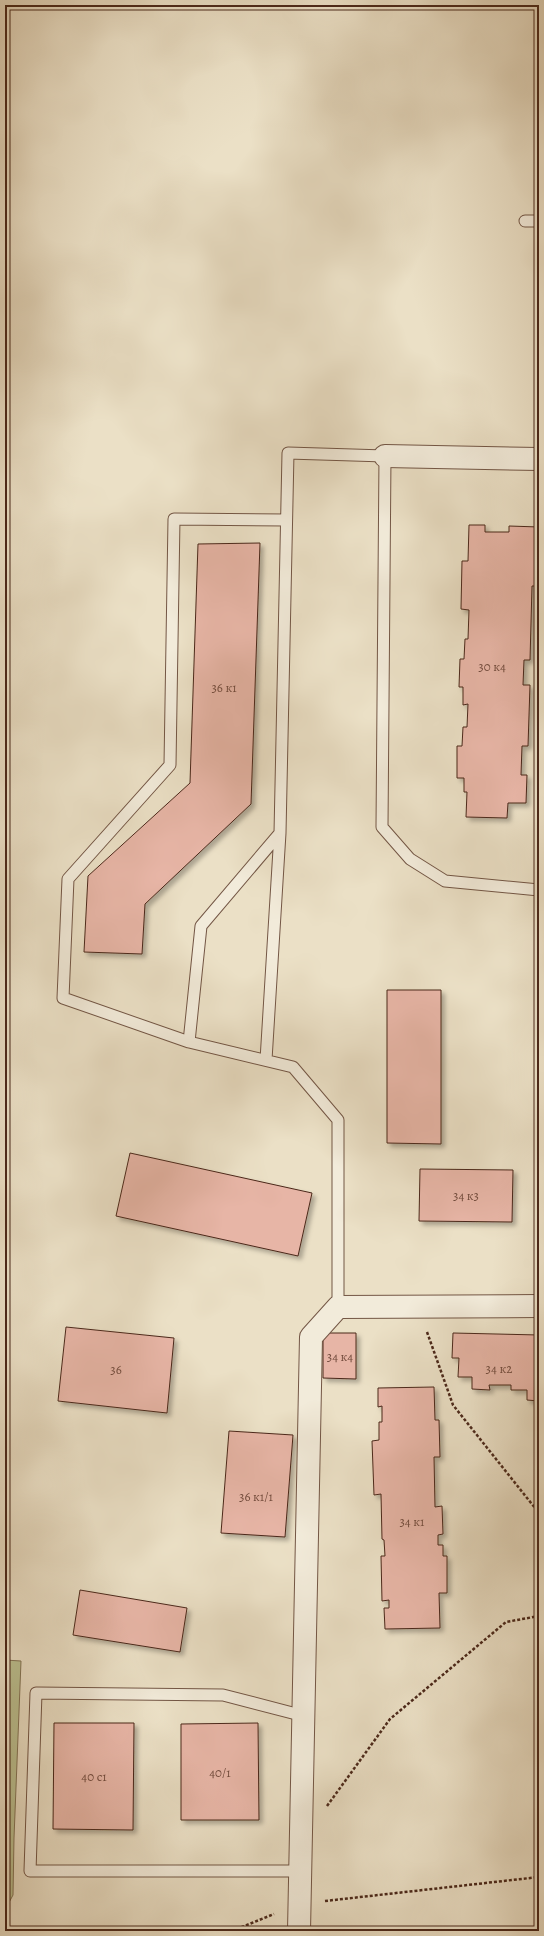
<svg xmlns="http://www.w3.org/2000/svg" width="544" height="1936" font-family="Alegreya,serif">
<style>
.green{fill:#bcc192;stroke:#847456}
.building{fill:#e7b5a6;stroke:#4b281a;filter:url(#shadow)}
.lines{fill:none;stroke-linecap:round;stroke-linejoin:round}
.lane-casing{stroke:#735645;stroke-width:13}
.street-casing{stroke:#735645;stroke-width:24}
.path{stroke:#4b281a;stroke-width:2.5;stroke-dasharray:3 2;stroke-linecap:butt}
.lane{stroke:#f2ebda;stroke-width:11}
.street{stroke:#f2ebda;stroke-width:22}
.labels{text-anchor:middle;stroke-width:3;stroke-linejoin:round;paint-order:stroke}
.number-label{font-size:13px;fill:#724b3d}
</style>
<defs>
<filter id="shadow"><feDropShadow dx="3.5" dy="3.5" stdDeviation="2" flood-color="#0004"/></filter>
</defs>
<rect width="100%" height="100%" fill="#ebe0c6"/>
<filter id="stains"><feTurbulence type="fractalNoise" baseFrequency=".005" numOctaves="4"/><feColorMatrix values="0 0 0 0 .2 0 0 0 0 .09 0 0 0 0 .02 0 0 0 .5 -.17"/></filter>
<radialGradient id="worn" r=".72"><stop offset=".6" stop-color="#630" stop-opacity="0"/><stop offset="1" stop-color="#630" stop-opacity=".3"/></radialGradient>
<!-- green -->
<path class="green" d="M 5,1660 L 21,1661 L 14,1838 L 13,1895 L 5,1910 Z"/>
<!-- building -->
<path class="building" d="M 469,525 L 485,525 L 485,532 L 509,532 L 509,526 L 539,527 L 539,586 L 532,586 L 530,660 L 524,660 L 523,685 L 530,685 L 528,746 L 522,746 L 521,775 L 527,775 L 526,803 L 508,803 L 507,818 L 466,817 L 467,792 L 464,792 L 464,778 L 457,778 L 457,746 L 462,746 L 463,727 L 467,727 L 468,704 L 463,705 L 463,687 L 459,687 L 460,659 L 464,659 L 465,639 L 468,639 L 469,610 L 461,609 L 462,561 L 468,561 Z
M 260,543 L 251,804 L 145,904 L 142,954 L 84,952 L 88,876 L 190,783 L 198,544 Z
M 387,990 L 441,990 L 441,1144 L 387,1143 Z
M 130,1153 L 312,1193 L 298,1256 L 116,1216 Z
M 420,1169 L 513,1170 L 512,1222 L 419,1221 Z
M 66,1327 L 174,1338 L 167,1413 L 58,1401 Z
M 323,1333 L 356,1333 L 356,1379 L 323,1378 Z
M 453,1333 L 539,1335 L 539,1401 L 527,1400 L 527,1390 L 511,1390 L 511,1385 L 489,1385 L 490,1390 L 472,1389 L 472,1377 L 458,1377 L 459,1358 L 452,1358 Z
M 434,1387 L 435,1420 L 439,1420 L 440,1457 L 434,1457 L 435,1507 L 442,1506 L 443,1534 L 438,1535 L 438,1545 L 443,1545 L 443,1556 L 447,1556 L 447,1593 L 439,1593 L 440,1628 L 385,1629 L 384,1608 L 389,1608 L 389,1600 L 382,1601 L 381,1556 L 385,1556 L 384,1540 L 382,1539 L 381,1494 L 374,1495 L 372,1441 L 379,1440 L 379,1422 L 382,1422 L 382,1406 L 378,1407 L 378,1388 Z
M 229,1431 L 293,1435 L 285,1537 L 221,1533 Z
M 80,1590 L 187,1608 L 180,1652 L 73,1635 Z
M 54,1723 L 134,1723 L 133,1830 L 53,1829 Z
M 258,1723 L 259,1820 L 181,1820 L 181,1724 Z"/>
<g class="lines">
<!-- lane casing -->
<g class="lane-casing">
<path id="lane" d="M 525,221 L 539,221
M 286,520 L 174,519 L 170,765 L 68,879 L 63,998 L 189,1042 L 293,1067 L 338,1120 L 338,1307
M 189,1042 L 201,926 L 280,833
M 266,1060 L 280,833 L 288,453 L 385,456 L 382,827 L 410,859 L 445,881 L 539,890
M 300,1871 L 30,1871 L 36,1693 L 223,1695 L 304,1716"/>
</g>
<!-- street casing -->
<g class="street-casing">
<path id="street" d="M 385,456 L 539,459
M 299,1931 L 311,1337 L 338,1307 L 539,1306"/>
</g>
<!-- path -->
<path class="path" d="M 427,1332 L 453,1405 L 539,1513
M 327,1806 L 390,1719 L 506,1622 L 539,1616
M 325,1901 L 539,1877
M 232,1931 L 274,1914"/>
<!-- lane -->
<use href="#lane" class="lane"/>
<!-- street -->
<use href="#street" class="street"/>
</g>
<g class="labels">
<!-- number labels -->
<g class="number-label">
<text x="492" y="671">30 к4</text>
<text x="224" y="692">36 к1</text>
<text x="466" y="1200">34 к3</text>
<text x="340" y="1361">34 к4</text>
<text x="499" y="1373">34 к2</text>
<text x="116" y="1374">36</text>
<text x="256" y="1501">36 к1/1</text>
<text x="412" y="1526">34 к1</text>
<text x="220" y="1777">40/1</text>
<text x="94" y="1781">40 с1</text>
</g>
</g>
<!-- margin -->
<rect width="544" height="1936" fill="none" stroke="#ebe0c6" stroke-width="20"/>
<rect x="6" y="6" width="532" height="1924" fill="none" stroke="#4b281a" stroke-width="2"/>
<rect x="10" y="10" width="524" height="1916" fill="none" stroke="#4b281a"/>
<rect width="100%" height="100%" filter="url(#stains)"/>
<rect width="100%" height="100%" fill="url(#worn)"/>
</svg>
